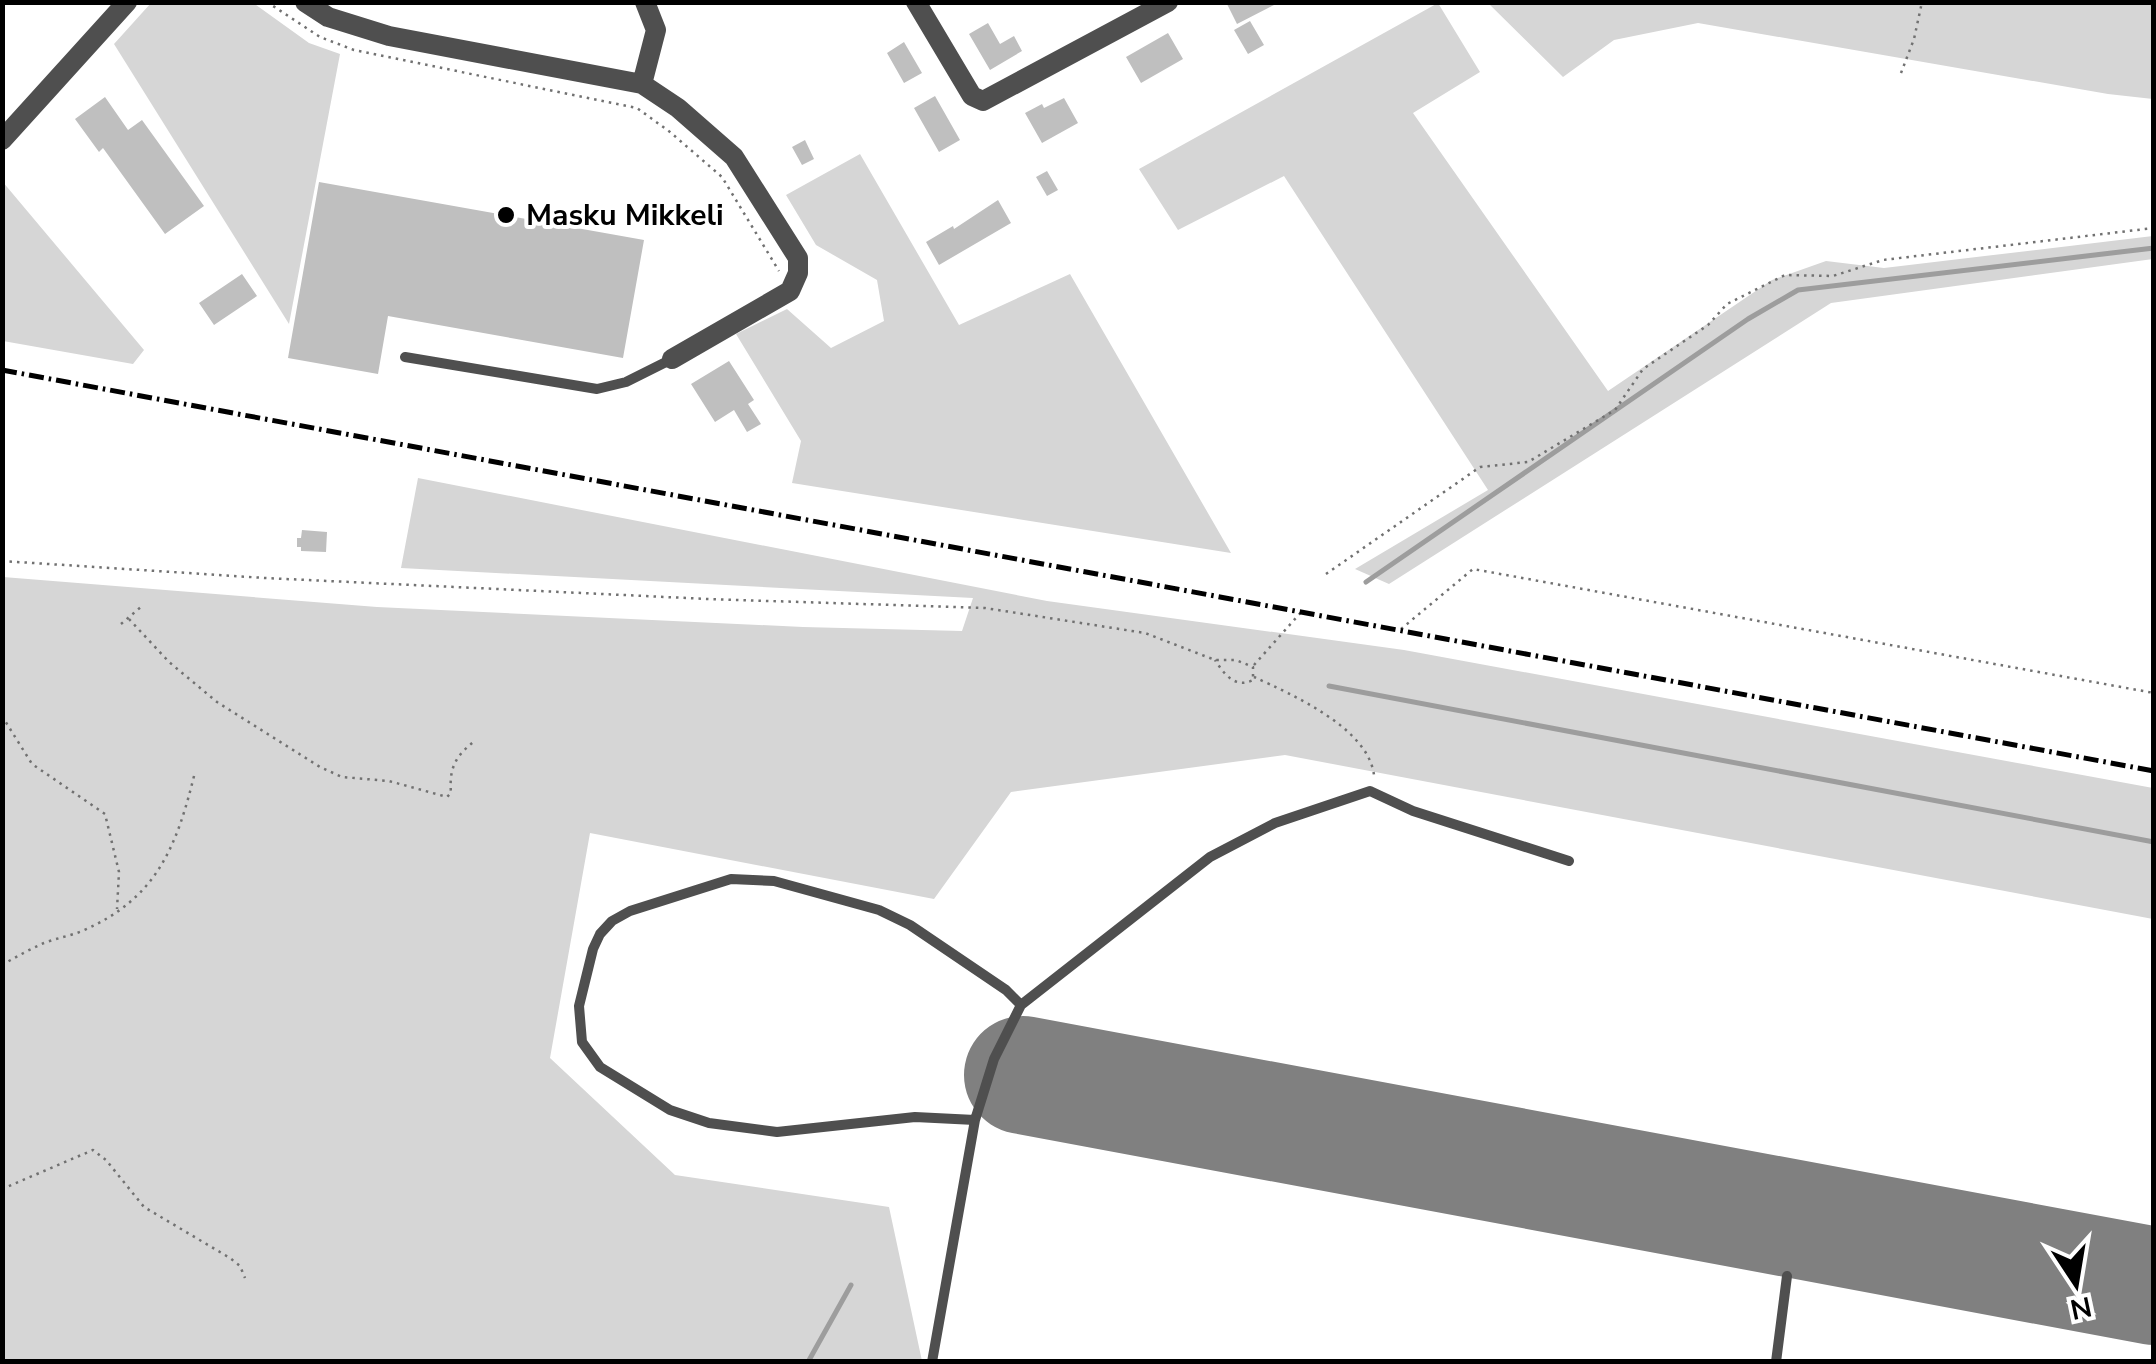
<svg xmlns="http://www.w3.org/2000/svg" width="2156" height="1364" font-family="'Nunito Sans',sans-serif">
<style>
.green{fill:#d6d6d6}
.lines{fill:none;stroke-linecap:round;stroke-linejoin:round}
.stream{stroke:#9d9d9d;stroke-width:5}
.runway{stroke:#808080;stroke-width:118}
.building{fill:#bfbfbf}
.path{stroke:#717171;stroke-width:2.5;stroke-dasharray:2.5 5;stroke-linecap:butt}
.lane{stroke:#4f4f4f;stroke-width:10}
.street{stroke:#4f4f4f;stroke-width:20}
.rail{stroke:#000;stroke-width:5;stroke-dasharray:15 5 2.5 5;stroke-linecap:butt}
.poi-dot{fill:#000;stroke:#fff;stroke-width:4}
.labels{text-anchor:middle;stroke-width:8;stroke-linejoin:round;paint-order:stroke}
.poi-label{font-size:30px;font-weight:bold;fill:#000;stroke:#fff;text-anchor:start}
</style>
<rect width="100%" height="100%" fill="#fff"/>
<!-- green -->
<path class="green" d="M 252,2 L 309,43 L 340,54 L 289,324 L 114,44 L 151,3 Z
M 1438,3 L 1480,72 L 1413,113 L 1608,391 L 1772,280 L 1826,261 L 1884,268 L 2153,236 L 2153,259 L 1831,303 L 1389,584 L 1355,569 L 1488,490 L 1284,176 L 1178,230 L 1139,169 Z
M 1488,3 L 2153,3 L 2153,99 L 2108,94 L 1698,23 L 1614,40 L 1563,77 Z
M 860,154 L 959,325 L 1070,274 L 1231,553 L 792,483 L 801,441 L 736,334 L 787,309 L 831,348 L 884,321 L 877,280 L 816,245 L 786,195 Z
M 2,181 L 144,350 L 133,364 L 3,341 Z
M 418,478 L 1047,601 L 1404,650 L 2153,788 L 2153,919 L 1285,755 L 1011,792 L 934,899 L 590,833 L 550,1058 L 675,1175 L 889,1207 L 922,1361 L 3,1361 L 3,577 L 377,607 L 803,627 L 962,631 L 973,598 L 401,568 Z"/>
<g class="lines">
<!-- stream -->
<path class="stream" d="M 1366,582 L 1748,319 L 1798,290 L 2154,248
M 1329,686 L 2154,842
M 808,1362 L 851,1285"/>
<!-- runway -->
<path class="runway" d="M 1023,1075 L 2154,1286"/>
</g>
<!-- building -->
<path class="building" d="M 1226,2 L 1280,2 L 1237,24 Z
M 1250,21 L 1264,45 L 1248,54 L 1234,30 Z
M 988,23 L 1000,44 L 1014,36 L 1022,51 L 990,70 L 969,34 Z
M 1168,33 L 1183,59 L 1141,83 L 1126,57 Z
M 904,42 L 922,73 L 904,83 L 887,53 Z
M 935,96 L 960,140 L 939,152 L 914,108 Z
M 105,97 L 128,130 L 142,120 L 204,206 L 165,234 L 103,148 L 99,152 L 75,119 Z
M 1064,98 L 1078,123 L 1042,143 L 1025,113 L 1042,104 L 1044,108 Z
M 805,140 L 814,159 L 802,165 L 792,147 Z
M 1047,171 L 1058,190 L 1047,196 L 1036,177 Z
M 319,182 L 644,240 L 623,358 L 388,316 L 378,374 L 288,358 Z
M 998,200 L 1011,223 L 939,265 L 926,242 L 953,226 L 954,229 Z
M 242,274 L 257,296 L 214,325 L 199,303 Z
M 729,361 L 754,400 L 748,404 L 761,424 L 747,432 L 734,410 L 715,422 L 691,384 Z
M 302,530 L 327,532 L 326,552 L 301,551 L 301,547 L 297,547 L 297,538 L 301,538 Z"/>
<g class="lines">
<!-- path -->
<path class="path" d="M 267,2 L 320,37 L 354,50 L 637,108 L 670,132 L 722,177 L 779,271
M 1901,73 L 1914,39 L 1922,2
M 2,561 L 265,578 L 708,599 L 985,608 L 1145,633 L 1215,660 L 1236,660 L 1253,667 L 1253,680 C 1235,689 1224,674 1215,660
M 1326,574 L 1480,467 L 1528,462 L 1615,410 L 1643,369 L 1708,325 L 1727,304 L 1785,275 L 1833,276 L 1883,260 L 2154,228
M 129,619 L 169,662 L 217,702 L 320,767 L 342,777 L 389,781 L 447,797 L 451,793 C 449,768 455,756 476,740
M 121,624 L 142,606
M 1401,629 L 1473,569 L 2154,693
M 1254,665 L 1303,610
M 1254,677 C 1293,695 1368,728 1374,775
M 2,716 L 32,764 L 105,814 L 119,872 L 117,909
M 2,965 C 16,957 30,949 44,943 C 57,938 70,936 82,931 C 157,899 177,846 195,772
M 2,1189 L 93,1150 L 106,1160 L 144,1207 L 230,1258 L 240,1266 L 245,1278"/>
<!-- lane -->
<path class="lane" d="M 405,357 L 597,389 L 626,382 L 672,359
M 975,1120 L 915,1117 L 777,1132 L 709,1123 L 670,1110 L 600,1067 L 582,1042 L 579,1006 L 593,949 L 600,934 L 612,921 L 630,911 L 731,879 L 774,881 L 879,910 L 910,925 L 1006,990 L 1021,1005
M 932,1362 L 975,1120 L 994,1059 L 1021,1005 L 1210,857 L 1275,823 L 1370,791 L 1413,811 L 1569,861
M 1776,1362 L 1787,1276"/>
<!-- street -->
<path class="street" d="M 305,2 L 328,17 L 389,36 L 642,84 L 678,108 L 734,157 L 798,258 L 798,273 L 790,291 L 672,359
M 916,2 L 972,96 L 983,101 L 1168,2
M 642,84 L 656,30 L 645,2
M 2,140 L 127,2"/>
<!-- rail -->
<path class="rail" d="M 2,370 L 2154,771"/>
</g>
<!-- markers -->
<circle class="poi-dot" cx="506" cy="215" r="10"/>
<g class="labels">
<!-- poi labels -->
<g class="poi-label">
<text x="526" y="225">Masku Mikkeli</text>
</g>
</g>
<!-- border -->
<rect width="2156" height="1364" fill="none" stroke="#000000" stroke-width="10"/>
<!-- north arrow -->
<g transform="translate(2076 1284) rotate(168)" stroke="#ffffff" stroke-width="8" paint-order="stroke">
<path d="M0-8L18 38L0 25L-18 38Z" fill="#000000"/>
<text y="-15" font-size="28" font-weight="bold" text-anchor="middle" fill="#000000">N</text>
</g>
</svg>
